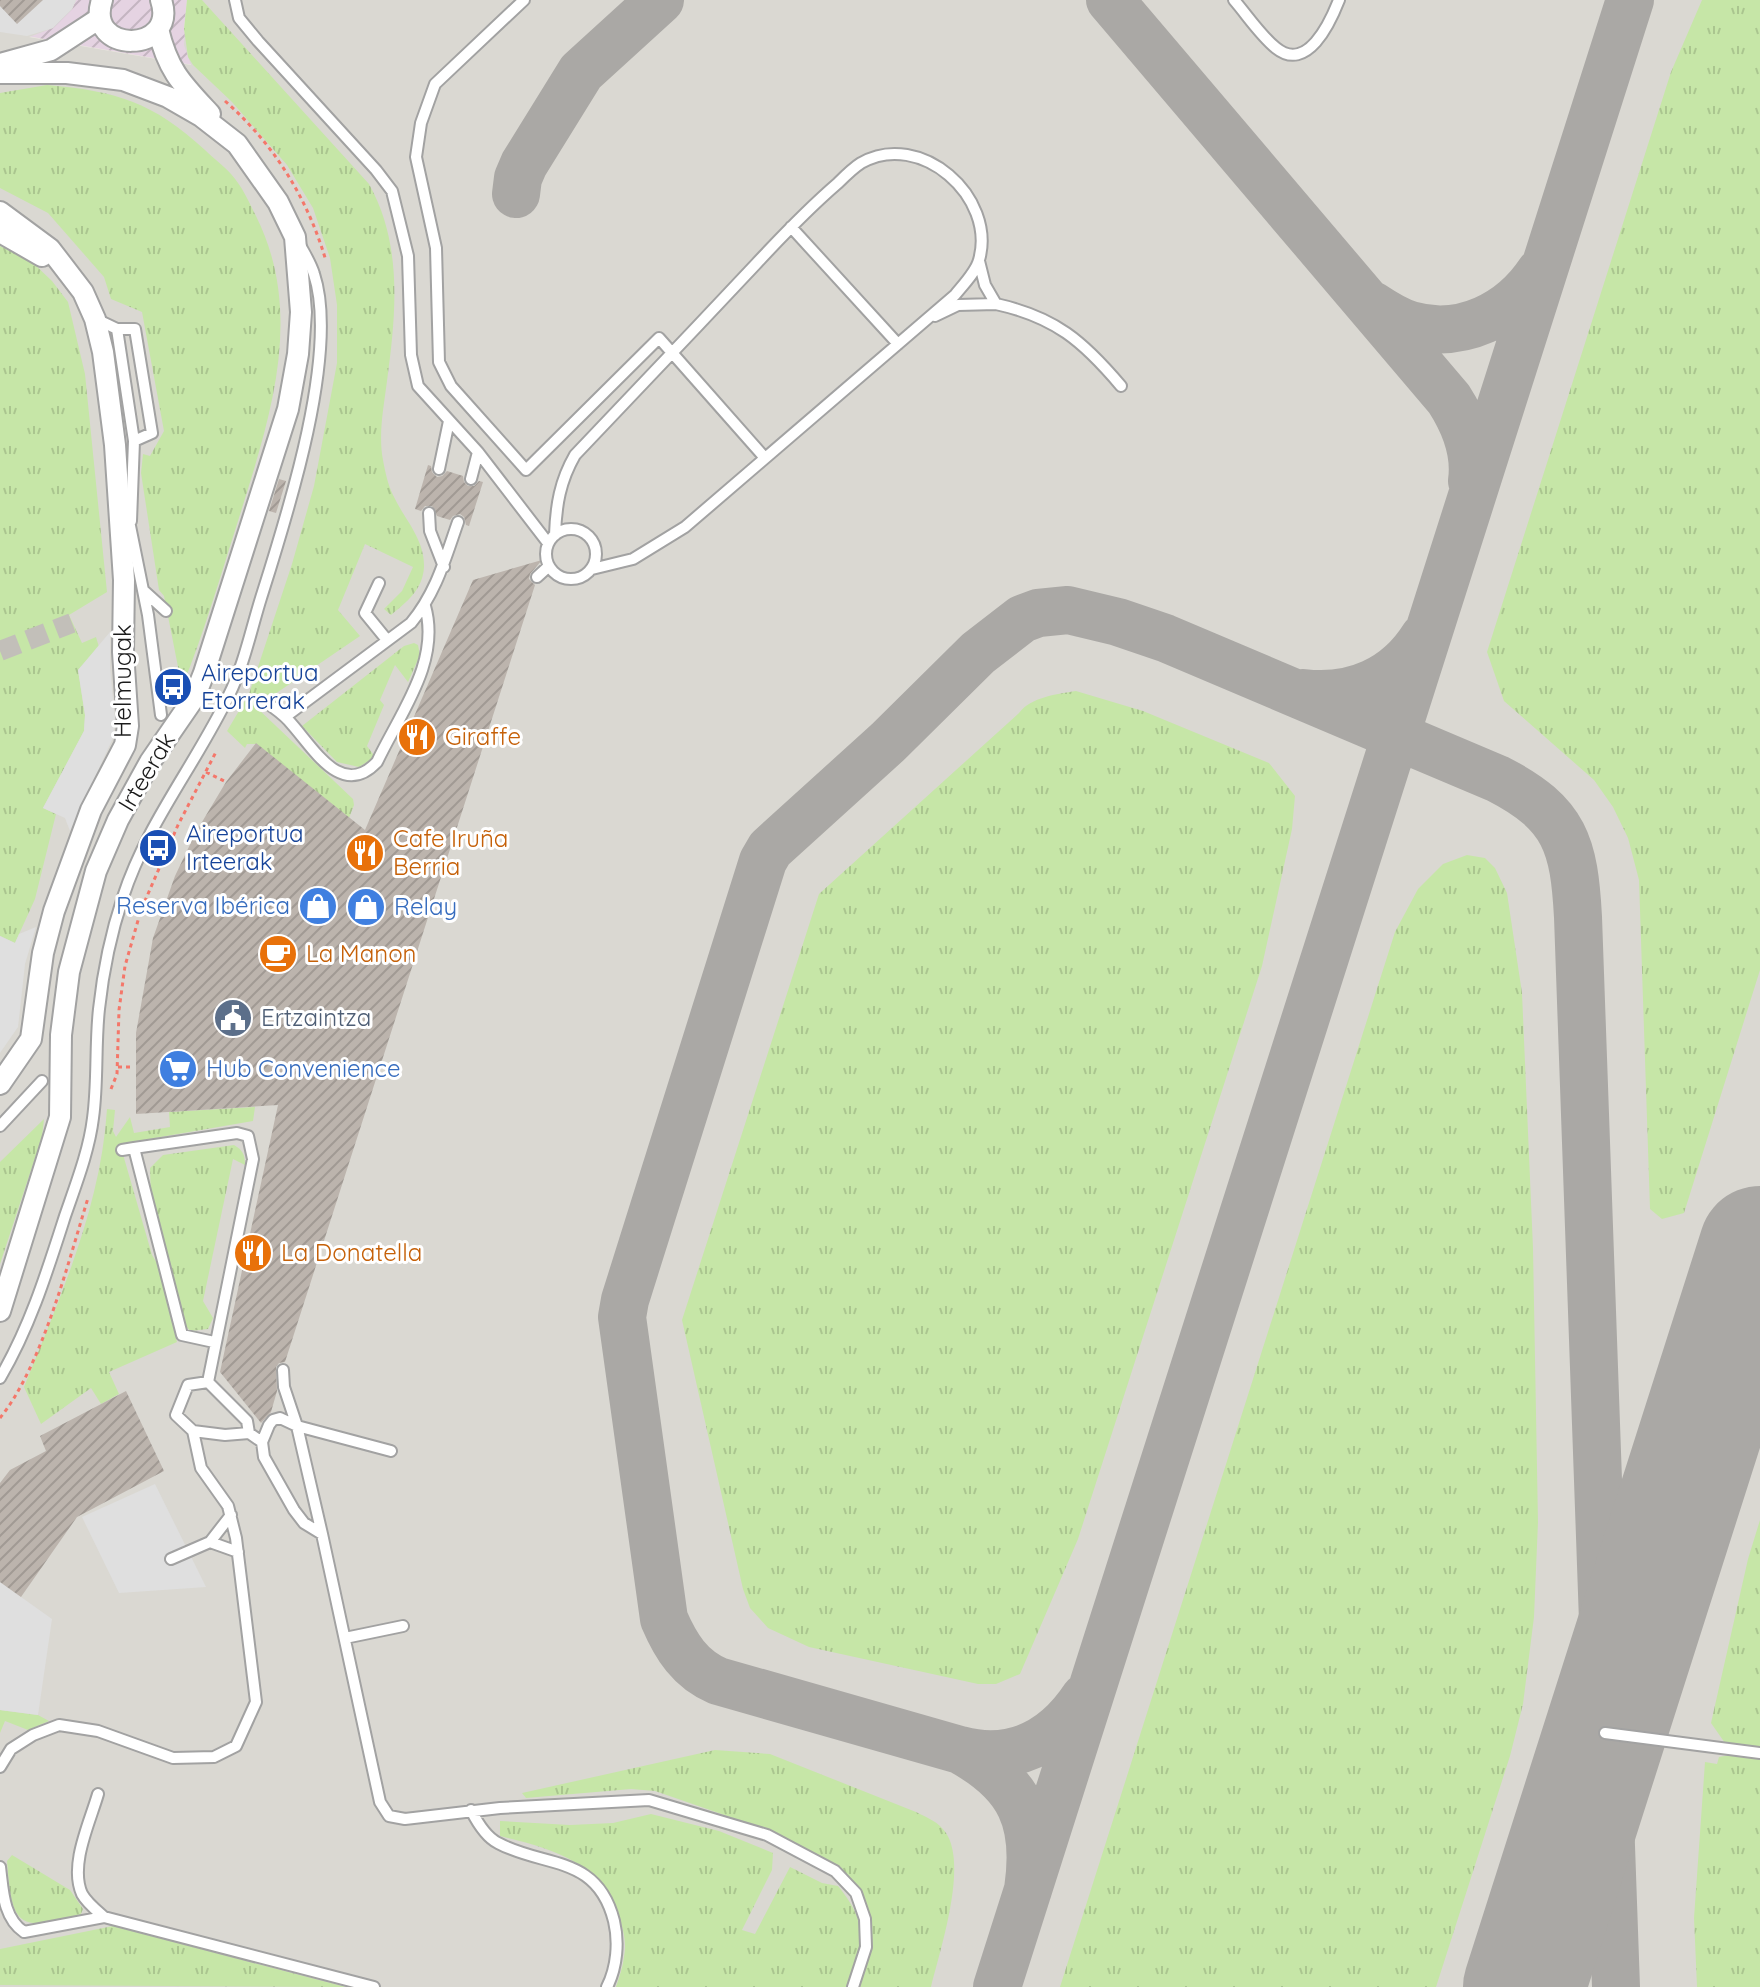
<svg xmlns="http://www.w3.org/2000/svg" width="1760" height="1987" font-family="Quicksand,sans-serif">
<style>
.industrial{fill:url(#industrial-furrows)}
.airport{fill:#dad8d2}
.grass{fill:url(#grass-tufts)}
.parking{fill:#dfdfdf}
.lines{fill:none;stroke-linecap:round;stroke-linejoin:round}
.taxiway{stroke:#aaa8a5;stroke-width:48}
.runway{stroke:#aaa8a5;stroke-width:122}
.building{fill:url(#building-hatch)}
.minor-tunnel{stroke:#c2bfb9;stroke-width:20;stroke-dasharray:20 10;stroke-linecap:butt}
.service-casing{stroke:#a2a2a2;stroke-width:14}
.minor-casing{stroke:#a2a2a2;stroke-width:24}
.path{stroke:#f4776a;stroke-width:3;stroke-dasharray:4 4;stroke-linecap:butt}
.service{stroke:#fff;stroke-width:10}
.minor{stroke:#fff;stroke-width:20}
.labels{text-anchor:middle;stroke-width:6;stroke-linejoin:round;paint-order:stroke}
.transit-label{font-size:24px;fill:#164399;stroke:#fff;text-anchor:start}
.street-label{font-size:24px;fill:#1b1b1b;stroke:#fff}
.food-label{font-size:24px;fill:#c56008;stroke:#fff;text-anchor:start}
.shop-label{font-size:24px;fill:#366cbe;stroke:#fff;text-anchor:start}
.service-label{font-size:24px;fill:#4e5e75;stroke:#fff;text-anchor:start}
</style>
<defs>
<pattern id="industrial-furrows" width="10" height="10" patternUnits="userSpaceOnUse" patternTransform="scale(2)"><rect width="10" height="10" fill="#e5d3e2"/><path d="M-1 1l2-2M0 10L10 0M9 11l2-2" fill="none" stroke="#c4b5c1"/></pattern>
<pattern id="grass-tufts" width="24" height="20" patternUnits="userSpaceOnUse" patternTransform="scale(2)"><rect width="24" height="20" fill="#c6e6a7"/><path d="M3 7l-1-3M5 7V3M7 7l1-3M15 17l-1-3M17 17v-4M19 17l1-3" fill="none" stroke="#aac58f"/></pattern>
<pattern id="building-hatch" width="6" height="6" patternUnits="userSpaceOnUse" patternTransform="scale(2)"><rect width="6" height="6" fill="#bcb4ad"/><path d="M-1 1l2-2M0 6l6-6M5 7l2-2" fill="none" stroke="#a19a94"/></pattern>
</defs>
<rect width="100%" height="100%" fill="#ece8e1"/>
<!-- industrial -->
<path class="industrial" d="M 76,0 L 187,0 L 184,29 L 193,65 L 27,36 L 53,27 L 72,9 Z"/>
<!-- airport -->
<path class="airport" d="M 0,0 L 76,0 L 72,9 L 53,28 L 29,37 L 191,65 L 184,45 L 187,0 L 1760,0 L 1760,1987 L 0,1987 Z"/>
<!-- grass -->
<path class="grass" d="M 187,0 L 202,0 L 369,184 C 403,245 396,314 387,381 C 384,406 378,434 383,460 C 385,471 388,485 393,495 C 404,519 425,539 424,567 C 423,589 407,602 391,615 L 384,609 L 402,591 L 413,567 L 365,544 L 338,610 L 360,636 L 256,707 L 353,799 L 354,805 L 349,818 L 256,744 L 247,744 L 245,748 L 227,731 L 249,694 L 292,564 L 314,486 L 337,363 L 337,305 L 330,258 L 313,208 L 287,165 L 232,102 L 193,65 L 188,57 L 184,29 Z
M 1702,0 L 1760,0 L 1760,970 L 1684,1213 L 1662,1219 L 1650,1209 L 1639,880 L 1628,838 L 1613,807 L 1594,780 L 1504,701 L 1487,652 L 1671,72 Z
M 47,85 C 116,91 153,102 205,150 C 213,158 224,166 231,174 C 242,186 249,202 256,216 C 306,316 269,421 238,521 C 220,577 204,633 182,687 L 164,596 L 159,590 L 141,473 L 143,454 L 150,456 L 164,431 L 142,312 L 111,299 L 104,277 L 48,213 L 0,188 L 0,93 Z
M 0,246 L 31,261 L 52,281 L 68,302 L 85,374 L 107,592 L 69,615 L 82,643 L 96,637 L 99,647 L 78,670 L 85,715 L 84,731 L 43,808 L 56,814 L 35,899 L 15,943 L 0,936 Z
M 414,643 L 418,645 L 420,655 L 408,682 L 395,665 L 380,700 L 384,705 L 367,746 L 375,757 L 359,767 L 337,762 L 302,726 L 404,646 Z
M 1076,691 L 1143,711 L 1269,763 L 1295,796 L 1292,829 L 1262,966 L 1078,1539 L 1020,1674 L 996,1684 L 978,1684 L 809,1647 L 768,1628 L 750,1608 L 743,1589 L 682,1320 L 819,894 L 1019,713 C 1031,697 1057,694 1076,691 Z
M 1467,855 L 1485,858 L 1495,868 L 1507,893 L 1522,993 L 1533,1248 L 1538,1522 L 1534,1617 L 1523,1704 L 1510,1756 L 1436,1987 L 1060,1987 L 1395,932 L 1418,889 L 1443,864 Z
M 255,1107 L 253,1121 L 120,1144 L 152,1255 L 157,1263 L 177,1342 L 109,1372 L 119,1394 L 101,1404 L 91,1388 L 41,1424 L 24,1387 C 60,1298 101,1206 107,1109 L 115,1110 L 113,1131 L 116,1137 L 130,1117 L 134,1133 L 170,1127 L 169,1112 Z
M 44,1119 L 42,1137 L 0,1264 L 0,1162 Z
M 234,1145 C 243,1150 245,1155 245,1165 L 233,1159 L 203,1301 L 213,1318 L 208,1329 L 190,1331 L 182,1321 L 151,1200 L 150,1168 L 163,1155 Z
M 1760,1520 L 1760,1747 L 1725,1743 L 1711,1723 L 1748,1559 Z
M 0,1710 L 38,1715 L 49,1721 L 28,1730 L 5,1721 L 0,1733 Z
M 715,1750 L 770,1754 L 916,1812 C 928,1818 939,1822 946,1833 C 968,1866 940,1950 931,1987 L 860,1987 L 871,1946 L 870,1922 L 864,1902 L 813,1854 L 759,1827 L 655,1791 L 631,1789 L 526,1798 L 522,1793 Z
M 1730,1755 L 1760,1759 L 1760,1987 L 1697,1987 L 1694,1918 L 1705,1762 L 1717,1764 L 1719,1757 Z
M 651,1814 L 719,1831 L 773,1853 L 772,1870 L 742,1930 L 755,1934 L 790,1867 L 822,1883 L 838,1886 C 870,1925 862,1942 851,1987 L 616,1987 C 619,1977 623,1967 624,1957 C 627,1942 623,1928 618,1914 C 599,1861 550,1848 500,1836 L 500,1821 L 570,1825 L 613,1823 Z
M 12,1855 L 70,1890 L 83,1909 L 80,1916 C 16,1932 12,1925 7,1861 Z
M 113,1926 L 346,1987 L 0,1985 L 0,1949 Z"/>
<!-- parking -->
<path class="parking" d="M 0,0 L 76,0 L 72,9 L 53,28 L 27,36 L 0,32 Z
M 110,632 L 110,668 L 115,719 L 113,738 L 70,831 L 65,818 L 43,808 L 84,731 L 85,715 L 78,670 Z
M 36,927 L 25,964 L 18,1027 L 0,1053 L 0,936 L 15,943 L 19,934 Z
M 155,1484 L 206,1587 L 119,1593 L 82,1517 Z
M 0,1582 L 52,1619 L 38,1715 L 0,1710 Z"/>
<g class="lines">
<!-- taxiway -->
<path class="taxiway" d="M 1110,0 L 1449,399 C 1465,424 1476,451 1472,481
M 516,194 L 518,178 L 524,164 L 581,72 L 660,0
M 1372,305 C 1384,313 1397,321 1410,325 C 1462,340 1512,314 1540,272
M 1303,693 C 1353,699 1397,680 1424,637
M 960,1750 C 1013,1764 1056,1741 1085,1697
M 1028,1890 C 1038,1822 1021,1783 960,1750 L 718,1681 C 690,1669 676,1647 664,1619 L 622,1317 L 625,1300 L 763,861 L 770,849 L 888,742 L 978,653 L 1022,619 L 1038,613 L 1068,610 L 1118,622 L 1165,638 L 1498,779 C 1566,814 1574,845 1578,917 L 1616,1987
M 1529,1972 C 1551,1889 1572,1807 1584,1722
M 997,1987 L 1630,0"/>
<!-- runway -->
<path class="runway" d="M 1524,1987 L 1760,1247"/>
</g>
<!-- building -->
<path class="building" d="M 0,0 L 43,0 L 17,24 L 0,6 Z
M 428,465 L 431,466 L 432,472 L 437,477 L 442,476 L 447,471 L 463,476 L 464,482 L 468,486 L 474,486 L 479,481 L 483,482 L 469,526 L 466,525 L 464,517 L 460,514 L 453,516 L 450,520 L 437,516 L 432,506 L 425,506 L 421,511 L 415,509 Z
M 279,479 L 286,481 L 276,513 L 269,511 Z
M 542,560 L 530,574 L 529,579 L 535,585 L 285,1362 L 279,1363 L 276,1367 L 277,1391 L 271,1412 L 261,1423 L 220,1372 L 278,1105 L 136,1114 L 136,1033 L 153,938 L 175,876 L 196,832 L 226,782 L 256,743 L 365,830 L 473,580 Z
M 126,1391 L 164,1471 L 77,1517 L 21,1597 L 0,1582 L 0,1483 L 10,1470 L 46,1451 L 40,1436 Z"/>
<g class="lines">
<!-- minor-tunnel -->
<path class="minor-tunnel" d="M 0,651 L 72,623"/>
<!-- service casing -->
<g class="service-casing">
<path id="service" d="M 235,0 L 239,18 L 258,41 L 376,170 L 392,191 L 408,256 L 411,355 L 418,386 L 478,452 L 548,543
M 524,0 L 435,84 L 421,123 L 416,157 L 436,248 L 439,362 L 451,386 L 526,470 L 659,338 L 765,458
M 1234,0 C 1247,15 1260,35 1276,48 C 1307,73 1330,23 1339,0
M 791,227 L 898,344
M 996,304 C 1055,317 1083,341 1121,386
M 935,316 L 958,305 L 996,304 L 985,285 L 979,261
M 96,319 L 117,329 L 134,441 L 131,521
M 117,329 L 135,329 L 152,433 L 134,441
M 439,469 L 449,421
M 471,479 L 478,452
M 429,513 L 430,531 L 444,567
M 128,516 L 148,615 L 161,715
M546 554a25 25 0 1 1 50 0a25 25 0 1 1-50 0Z
M 555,535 C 556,505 560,481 575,455 C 635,392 696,328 756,264 C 782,236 809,208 838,183 C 845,176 853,168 861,163 C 920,129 997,197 979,260 C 976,272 963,285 955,295 L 685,527 L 633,559 L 592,569
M 537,577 L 549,566
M 379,583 L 365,613 L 387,640
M 144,591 L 166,611
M 264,701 C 273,707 282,713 289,721 C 313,747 341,800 377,762 C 400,713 441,662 425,606
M 285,717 L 411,623 C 436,593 445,559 458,522
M 0,1126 L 42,1081
M 122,1150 L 134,1148
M 283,1370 L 284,1387 L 297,1426 L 322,1534 L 380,1802 L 389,1816 L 405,1819 L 500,1808 L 649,1800 L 767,1835 L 835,1871 L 856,1893 L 865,1919 L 866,1947 L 853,1987
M 0,1378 C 30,1327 47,1272 65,1216 C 76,1184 89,1151 93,1118 C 98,1082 95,1045 99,1009 C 103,972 111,933 123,897 C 147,823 196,764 229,695 C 244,665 251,630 261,598 C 286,519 340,352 314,274 C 311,264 306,256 301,247
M 208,1382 L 253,1159 L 248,1136 L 237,1133 L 134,1148 L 182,1335 L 214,1342
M 249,1433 L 247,1421 L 208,1382 L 188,1385 L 176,1415 L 193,1431 L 225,1435 L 249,1433 L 262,1442
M 322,1534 L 304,1523 L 294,1510 L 264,1457 L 262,1442 L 269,1425 L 273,1420 L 280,1418 L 297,1426 L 391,1451
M 210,1542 L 238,1552
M 171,1559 L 210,1542 L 231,1515
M 345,1638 L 403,1626
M 1605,1733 L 1760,1753
M 0,1767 L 11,1749 L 33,1735 L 59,1725 L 98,1731 L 173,1758 L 214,1757 L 236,1746 L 256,1702 L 236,1538 L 228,1506 L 201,1468 L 193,1431
M 98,1794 C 90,1822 69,1865 82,1894 C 87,1903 96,1910 104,1917
M 471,1810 C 477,1822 486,1837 498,1843 C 544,1868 597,1854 614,1921 C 619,1942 617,1967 607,1987
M 0,1867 C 3,1890 3,1918 24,1932 L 104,1917 L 374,1987"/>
</g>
<!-- minor casing -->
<g class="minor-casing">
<path id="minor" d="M 102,0 C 84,55 179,54 161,0
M 158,29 C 168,71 182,84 210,114
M 0,64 L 51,50 L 100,18
M 0,73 L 67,73 L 123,80 L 168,97 L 201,116 L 237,144 L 278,202 L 295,237 L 301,312 L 298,354 L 288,409 L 204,673 L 194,698 L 150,762 L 118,820 L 96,871 L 69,972 L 61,1035 L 60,1117 L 0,1311
M 0,212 L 50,249 L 83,292 L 95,319 L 103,352 L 115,445 L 124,580 L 123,652 L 128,726 L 125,745 L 91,810 L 54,911 L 43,953 L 31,1039 L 0,1084
M 0,232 L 42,256"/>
</g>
<!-- path -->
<path class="path" d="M 225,101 C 274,144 308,199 326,261
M 206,772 L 226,782
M 118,1067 L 134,1067
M 111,1089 L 117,1074 L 119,1010 L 125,966 L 141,910 L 178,825 L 217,750
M 0,1418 C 42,1366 68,1263 88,1198"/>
<!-- service -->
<use href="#service" class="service"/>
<!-- minor -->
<use href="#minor" class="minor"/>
</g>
<!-- icons -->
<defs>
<g id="bus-disc" transform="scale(2)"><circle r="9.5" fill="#1a4fb4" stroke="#fff"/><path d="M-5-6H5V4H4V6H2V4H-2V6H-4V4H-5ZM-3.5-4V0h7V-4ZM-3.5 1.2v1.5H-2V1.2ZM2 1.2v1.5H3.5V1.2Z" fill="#fff"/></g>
<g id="restaurant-disc" transform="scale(2)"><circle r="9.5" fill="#e8710a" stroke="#fff"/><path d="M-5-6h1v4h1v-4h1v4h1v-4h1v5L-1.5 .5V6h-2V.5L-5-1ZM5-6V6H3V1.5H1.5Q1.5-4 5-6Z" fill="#fff"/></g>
<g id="shop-disc" transform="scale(2)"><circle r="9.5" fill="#3f7fe0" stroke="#fff"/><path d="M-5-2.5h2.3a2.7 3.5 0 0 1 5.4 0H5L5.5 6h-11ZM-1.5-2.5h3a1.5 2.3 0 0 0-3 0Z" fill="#fff"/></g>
<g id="cafe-disc" transform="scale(2)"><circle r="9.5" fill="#e8710a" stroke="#fff"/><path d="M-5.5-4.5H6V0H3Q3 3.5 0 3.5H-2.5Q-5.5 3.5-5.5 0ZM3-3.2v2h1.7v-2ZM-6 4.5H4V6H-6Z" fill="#fff"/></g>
<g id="civic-disc" transform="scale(2)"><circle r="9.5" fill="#5c6f8a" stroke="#fff"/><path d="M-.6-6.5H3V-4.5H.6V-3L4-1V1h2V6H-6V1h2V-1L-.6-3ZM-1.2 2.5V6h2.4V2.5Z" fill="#fff"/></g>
<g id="supermarket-disc" transform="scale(2)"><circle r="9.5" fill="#3f7fe0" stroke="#fff"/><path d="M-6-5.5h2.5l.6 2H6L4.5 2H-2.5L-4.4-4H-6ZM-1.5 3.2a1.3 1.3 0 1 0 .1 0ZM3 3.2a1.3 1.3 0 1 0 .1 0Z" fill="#fff"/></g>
</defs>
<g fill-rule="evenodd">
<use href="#bus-disc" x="173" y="687"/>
<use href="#restaurant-disc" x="417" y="737"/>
<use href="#bus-disc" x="158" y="848"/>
<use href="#restaurant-disc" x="365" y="853"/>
<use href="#shop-disc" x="318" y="906"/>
<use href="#shop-disc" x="366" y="907"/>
<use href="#cafe-disc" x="278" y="954"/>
<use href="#civic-disc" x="233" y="1018"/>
<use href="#supermarket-disc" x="178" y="1069"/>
<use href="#restaurant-disc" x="253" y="1253"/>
</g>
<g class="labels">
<!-- transit labels -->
<g class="transit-label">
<text x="201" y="681">Aireportua<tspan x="201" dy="28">Etorrerak</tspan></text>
<text x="186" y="842">Aireportua<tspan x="186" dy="28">Irteerak</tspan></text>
</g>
<!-- street labels -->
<g class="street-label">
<text transform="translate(123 681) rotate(-90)" y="8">Helmugak</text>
<text transform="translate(147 772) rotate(-59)" y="8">Irteerak</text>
</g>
<!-- food labels -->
<g class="food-label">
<text x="445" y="745">Giraffe</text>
<text x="393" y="847">Cafe Iruña<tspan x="393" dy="28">Berria</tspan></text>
<text x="306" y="962">La Manon</text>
<text x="281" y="1261">La Donatella</text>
</g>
<!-- shop labels -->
<g class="shop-label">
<text x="290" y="914" text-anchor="end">Reserva Ibérica</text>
<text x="394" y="915">Relay</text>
<text x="206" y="1077">Hub Convenience</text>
</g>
<!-- service labels -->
<g class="service-label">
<text x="261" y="1026">Ertzaintza</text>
</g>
</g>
</svg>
